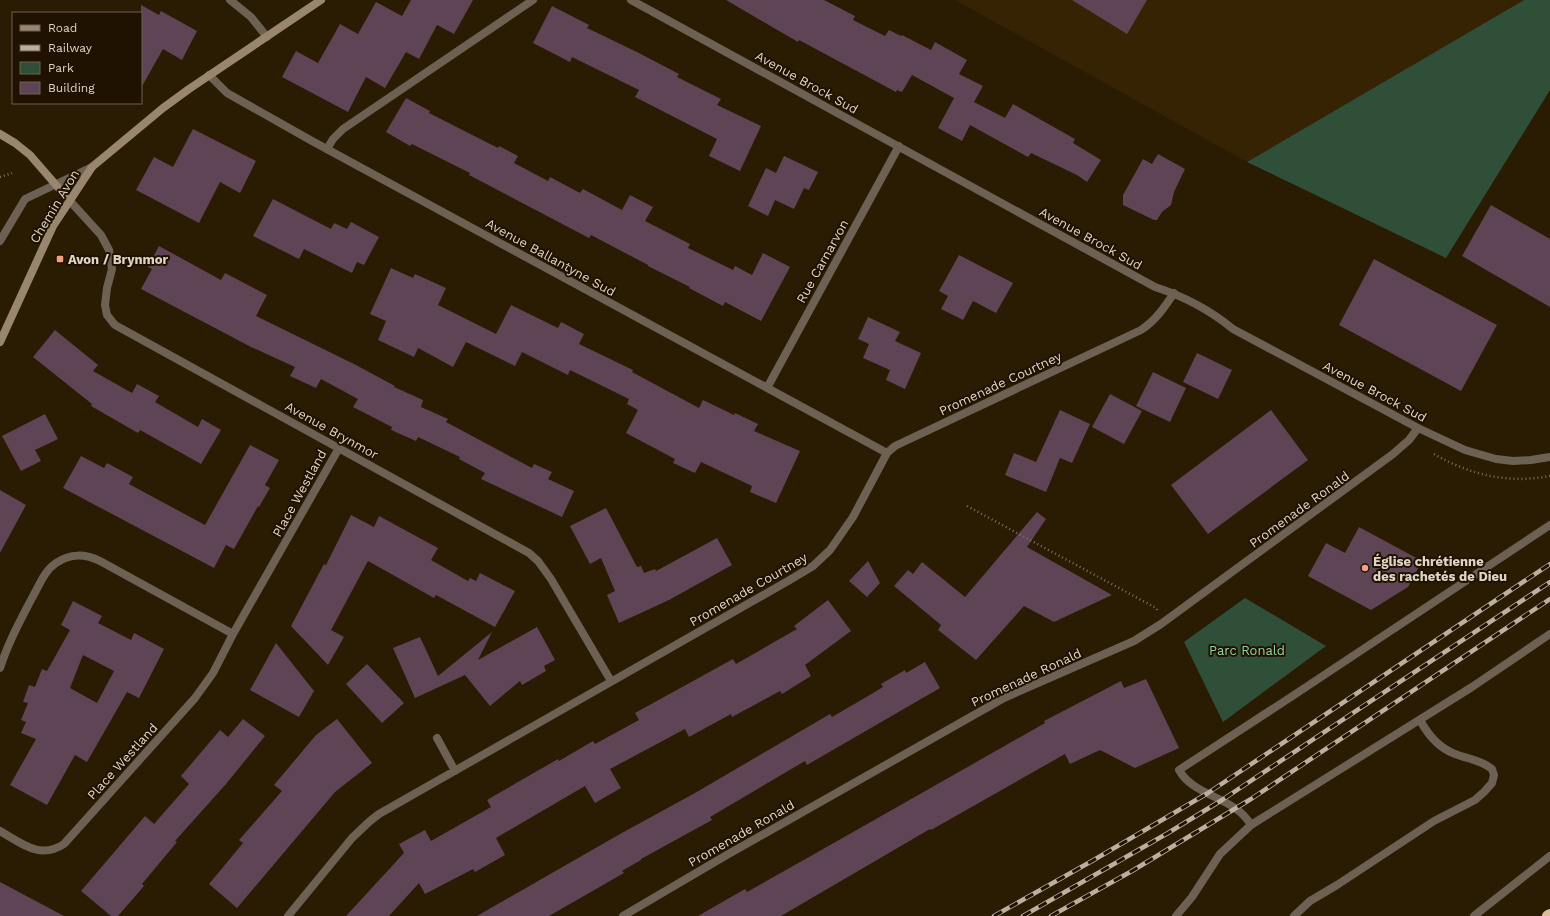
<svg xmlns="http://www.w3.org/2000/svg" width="1550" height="916" font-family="'Work Sans',sans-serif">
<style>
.built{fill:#362303}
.green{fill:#304f39}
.building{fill:#5e4455;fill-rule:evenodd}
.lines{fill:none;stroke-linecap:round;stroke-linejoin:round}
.path{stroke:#7e715e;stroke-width:2.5;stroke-dasharray:1 3;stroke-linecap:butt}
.lane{stroke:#6c6152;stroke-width:8}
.street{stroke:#6c6152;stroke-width:8}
.secondary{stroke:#99866f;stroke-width:8}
.highway{stroke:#dbbe99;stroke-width:12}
.rail-casing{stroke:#bbb0a0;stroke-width:4.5}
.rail{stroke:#201200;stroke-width:3;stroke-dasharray:9;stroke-linecap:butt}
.poi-dot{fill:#f49e86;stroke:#201200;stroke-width:1.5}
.labels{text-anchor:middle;stroke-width:4;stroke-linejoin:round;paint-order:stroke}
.street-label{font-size:13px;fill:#dfd5c7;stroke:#201200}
.poi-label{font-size:13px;font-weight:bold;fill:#dfd5c7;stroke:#201200;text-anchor:start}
.park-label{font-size:13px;fill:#93d0a3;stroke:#201200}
</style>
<rect width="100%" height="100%" fill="#2a1b03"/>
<!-- built -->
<path class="built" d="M 955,0 L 1524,0 L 1247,162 Z"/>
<!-- green -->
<path class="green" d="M 1524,0 L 1550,0 L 1550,90 L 1446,258 L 1247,162 Z
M 1245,598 L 1326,646 L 1223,722 L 1184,642 Z"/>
<!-- building -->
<path class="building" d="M 411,0 L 473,0 L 454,34 L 437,25 L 419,59 L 406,52 L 385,88 L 366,77 L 348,112 L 282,77 L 296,51 L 318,63 L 340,24 L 358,34 L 376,2 L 402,16 Z
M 726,0 L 824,0 L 855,16 L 853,20 L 885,36 L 889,30 L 901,36 L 902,35 L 931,50 L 935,42 L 967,60 L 959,74 L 983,86 L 974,102 L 1005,118 L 1013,104 L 1075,139 L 1073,143 L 1101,160 L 1087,182 L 1077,175 L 1031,153 L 1028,157 L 970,125 L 962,141 L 938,128 L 954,98 L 912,75 L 902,92 L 897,90 L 896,92 L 799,40 L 798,42 Z
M 1072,0 L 1147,0 L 1127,34 Z
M 141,5 L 159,15 L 161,11 L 197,31 L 182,60 L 163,49 L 141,88 Z
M 552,6 L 589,25 L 587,28 L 639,53 L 679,74 L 677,77 L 721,99 L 717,105 L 761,126 L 740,171 L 709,156 L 717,139 L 635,97 L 639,90 L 572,57 L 570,62 L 533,43 Z
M 406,98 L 430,111 L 429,113 L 498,148 L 499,146 L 518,156 L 514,163 L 548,181 L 550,177 L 580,193 L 583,189 L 622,210 L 630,195 L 653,207 L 645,221 L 690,244 L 688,248 L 733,270 L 735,266 L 752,275 L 763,253 L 790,267 L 761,321 L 725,302 L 723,306 L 689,288 L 690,287 L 648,266 L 648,265 L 591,235 L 589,238 L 469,175 L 470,173 L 412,144 L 410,146 L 386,132 Z
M 193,129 L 256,161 L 240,193 L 220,182 L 199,223 L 136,190 L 154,157 L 173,167 Z
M 1158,154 L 1185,169 L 1174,192 L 1171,205 L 1162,212 L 1157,220 L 1154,220 L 1123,205 L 1123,195 L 1143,159 L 1152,164 Z
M 784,156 L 818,172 L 809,190 L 804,188 L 794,209 L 775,200 L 768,216 L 748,206 L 766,168 L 776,173 Z
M 273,199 L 331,229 L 334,223 L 347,229 L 351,222 L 379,237 L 364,265 L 357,262 L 352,273 L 304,249 L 299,259 L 253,236 Z
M 1491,205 L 1550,239 L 1550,307 L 1462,256 Z
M 159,246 L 221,280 L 225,273 L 267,295 L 256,316 L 354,364 L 395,386 L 394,387 L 423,400 L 421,407 L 448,419 L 446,422 L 532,468 L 534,464 L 552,472 L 548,479 L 574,491 L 562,517 L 481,479 L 485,473 L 459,459 L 460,457 L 418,437 L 416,441 L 391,430 L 392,427 L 353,407 L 358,399 L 321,379 L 316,388 L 290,376 L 295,367 L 251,347 L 141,289 L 152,269 L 148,267 Z
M 959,255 L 1013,283 L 996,313 L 973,301 L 963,320 L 941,309 L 948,296 L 939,291 Z
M 1374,259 L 1497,325 L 1461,391 L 1339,325 Z
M 391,268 L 413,278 L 415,274 L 446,288 L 438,305 L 496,334 L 511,305 L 558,328 L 561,322 L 584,334 L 579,344 L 633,370 L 632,372 L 699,408 L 703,400 L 734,415 L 735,413 L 758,424 L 754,431 L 800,451 L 776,503 L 750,492 L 752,486 L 701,462 L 695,473 L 673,463 L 675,459 L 626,433 L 638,410 L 627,404 L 629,399 L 570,370 L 568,375 L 522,352 L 515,366 L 466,342 L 453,367 L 418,348 L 414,357 L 378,340 L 386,321 L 370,314 Z
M 868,317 L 900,332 L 895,341 L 921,353 L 905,389 L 886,380 L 890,370 L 863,358 L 869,344 L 858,339 Z
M 55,330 L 98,365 L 93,371 L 132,393 L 137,384 L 159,396 L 155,402 L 198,427 L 202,419 L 221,430 L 201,464 L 140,430 L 138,433 L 91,406 L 92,404 L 33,357 Z
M 1197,353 L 1232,370 L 1218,399 L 1183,382 Z
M 1153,372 L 1186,388 L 1170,422 L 1136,406 Z
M 1110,394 L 1142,411 L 1124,444 L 1092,427 Z
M 1060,410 L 1090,424 L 1072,463 L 1060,458 L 1046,492 L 1005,475 L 1014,453 L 1036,462 Z
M 1271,410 L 1308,460 L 1208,534 L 1171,485 Z
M 45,414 L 58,439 L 35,450 L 41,461 L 21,471 L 2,436 Z
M 250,445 L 279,460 L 265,485 L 270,488 L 259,507 L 258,506 L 234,549 L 226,545 L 214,568 L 63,488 L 81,456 L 104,468 L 107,463 L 133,477 L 129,484 L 205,525 Z
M 0,490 L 26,505 L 0,553 Z
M 606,508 L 637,567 L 641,566 L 644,573 L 655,569 L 656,571 L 717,538 L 732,565 L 669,600 L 619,623 L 607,595 L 615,591 L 601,558 L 590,564 L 570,526 Z
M 1037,512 L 1046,519 L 1027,547 L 1112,595 L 1054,622 L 1024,606 L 976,660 L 938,630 L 941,625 L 894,586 L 908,570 L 913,574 L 922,562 L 965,597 Z
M 351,515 L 374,527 L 379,516 L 438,548 L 431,560 L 468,581 L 470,578 L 476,581 L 480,573 L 515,591 L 495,627 L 436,595 L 434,598 L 368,561 L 331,630 L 344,637 L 328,665 L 291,626 L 324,564 L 326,565 Z
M 1359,527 L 1422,561 L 1408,587 L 1371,610 L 1308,576 L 1326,543 L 1345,553 Z
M 868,561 L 880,583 L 867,597 L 849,581 Z
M 828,600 L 851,631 L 805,665 L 811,676 L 782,694 L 780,691 L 732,717 L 731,714 L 689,737 L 685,729 L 610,769 L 621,788 L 595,803 L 585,786 L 496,838 L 505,855 L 475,872 L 473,869 L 425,894 L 419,883 L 389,916 L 346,916 L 404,853 L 399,844 L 425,830 L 431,841 L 491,807 L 487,800 L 558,759 L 559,761 L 593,741 L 595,744 L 639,720 L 635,713 L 733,659 L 736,664 L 797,629 L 794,626 Z
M 73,601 L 102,616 L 98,623 L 131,640 L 134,633 L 164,649 L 139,698 L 127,692 L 87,762 L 75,755 L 47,805 L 10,785 L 36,739 L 21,733 L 26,722 L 21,720 L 28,703 L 23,702 L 29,685 L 35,687 L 42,669 L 47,671 L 70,630 L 61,625 ZM 83,655 L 114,671 L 97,703 L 70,688 Z
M 537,627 L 555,660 L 544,666 L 546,671 L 522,685 L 520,681 L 490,706 L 465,675 L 415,698 L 393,648 L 420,637 L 438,676 L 492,632 L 478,660 Z
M 276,643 L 314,691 L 299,717 L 250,690 Z
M 925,662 L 940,688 L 807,765 L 805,761 L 710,817 L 712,820 L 641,859 L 641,860 L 622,871 L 624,873 L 549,916 L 477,916 L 620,834 L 695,793 L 830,714 L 832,717 L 868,696 L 883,687 L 881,684 L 905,670 L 906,673 Z
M 367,664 L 404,703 L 382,723 L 346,684 Z
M 1146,679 L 1179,748 L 1135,768 L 1100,750 L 1070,764 L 1065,754 L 931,830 L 930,829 L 781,916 L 698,916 L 745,889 L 747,892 L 839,840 L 1045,723 L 1044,721 L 1121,681 L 1124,688 Z
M 243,719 L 265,736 L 226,784 L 175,841 L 177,842 L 142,884 L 144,886 L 118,916 L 111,916 L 81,891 L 145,816 L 154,824 L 189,784 L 181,776 L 220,730 L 228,737 Z
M 337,719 L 372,763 L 335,792 L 237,908 L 209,884 L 243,843 L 239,840 L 282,791 L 274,785 L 316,735 Z
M 0,882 L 64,916 L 0,916 Z"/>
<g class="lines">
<!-- path -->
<path class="path" d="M 0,177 L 12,173
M 1434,454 C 1470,475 1509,484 1550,476
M 967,506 L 1156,608 L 1157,610"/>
<!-- lane -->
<path class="lane" d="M 327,149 L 333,139 L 343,129 L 533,0
M 1251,825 C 1234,796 1194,797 1179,770 L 1291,697 L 1550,525
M 1176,916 L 1192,897 L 1220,854 L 1251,825 L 1472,687 L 1550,634
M 1294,916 L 1310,901 L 1337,885 L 1434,821 L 1475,800 L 1484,792 L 1492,783 L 1494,775 L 1492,769 C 1481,760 1468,759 1455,754 C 1439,748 1428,735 1420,720"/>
<!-- street -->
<path class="street" d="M 230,0 L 251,17 L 267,37
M 631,0 L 1155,287 C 1183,296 1210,310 1233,329 L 1418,428 L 1465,450 L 1496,459 L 1513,461 L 1531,460 L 1550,457
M 209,75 L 227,93 L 312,141 L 887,453
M 69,200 L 101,235 L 109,250 L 112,269 L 107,288 L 105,305 L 107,315 L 115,325 L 529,553 L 538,561 L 551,579 L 611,681
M 0,241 L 25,199 L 92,167
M 767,388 L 899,146
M 0,668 C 8,643 20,621 32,598 C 39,586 44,571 56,563 C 70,553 86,554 100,561 L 233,634
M 437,738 L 455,771
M 0,831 C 21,843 40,860 64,844 L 195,698 L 213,673 L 233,634 L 339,448
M 288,916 L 352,838 L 370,821 L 379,814 L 788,581 L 813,566 L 830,550 L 853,517 L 887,453 L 895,446 L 1141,330 C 1156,320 1164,308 1174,293
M 623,916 L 725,856 L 1004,698 L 1134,641 L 1161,624 L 1393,454 L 1409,440 L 1418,428
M 1474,916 L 1550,856"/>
<!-- secondary -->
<path class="secondary" d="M 0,134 L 15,143 L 30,155 L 69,200
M 0,342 L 53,226 L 92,167 L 163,108 L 189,89 L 321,0"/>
<!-- highway -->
<path class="highway" d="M 1548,916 L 1550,915"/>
<!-- rail casing -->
<g class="rail-casing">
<path id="rail" d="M 994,916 L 1092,861 L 1208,793 L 1550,564
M 1023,916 L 1168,833 L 1222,800 L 1550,582
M 1051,916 L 1132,871 L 1251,799 L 1550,599"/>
</g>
<!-- rail -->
<use href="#rail" class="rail"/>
</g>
<!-- markers -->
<g class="poi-dot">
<rect x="56" y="255" width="8" height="8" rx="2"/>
<circle cx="1365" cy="568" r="4"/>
</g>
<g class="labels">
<!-- street labels -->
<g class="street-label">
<text transform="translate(807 82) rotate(29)" y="5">Avenue Brock Sud</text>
<text transform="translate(54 206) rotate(-59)" y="5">Chemin Avon</text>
<text transform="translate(1091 238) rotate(29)" y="5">Avenue Brock Sud</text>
<text transform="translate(551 257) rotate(29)" y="5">Avenue Ballantyne Sud</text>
<text transform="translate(822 261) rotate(-61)" y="5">Rue Carnarvon</text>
<text transform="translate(1000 383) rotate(-25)" y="5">Promenade Courtney</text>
<text transform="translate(1375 391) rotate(28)" y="5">Avenue Brock Sud</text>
<text transform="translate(332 430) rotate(29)" y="5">Avenue Brynmor</text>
<text transform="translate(299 493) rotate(-61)" y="5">Place Westland</text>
<text transform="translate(1299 509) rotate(-36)" y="5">Promenade Ronald</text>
<text transform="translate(748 589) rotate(-30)" y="5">Promenade Courtney</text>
<text transform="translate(1026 677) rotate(-25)" y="5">Promenade Ronald</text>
<text transform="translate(122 761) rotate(-48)" y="5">Place Westland</text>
<text transform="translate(741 833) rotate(-30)" y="5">Promenade Ronald</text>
</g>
<!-- poi labels -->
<g class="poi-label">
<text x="68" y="264">Avon / Brynmor</text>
<text x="1373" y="566">Église chrétienne<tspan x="1373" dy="15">des rachetés de Dieu</tspan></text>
</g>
<!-- park labels -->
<g class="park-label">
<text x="1247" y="655">Parc Ronald</text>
</g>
</g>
<!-- legend -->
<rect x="12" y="12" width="130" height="92" fill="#201200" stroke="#6c6050"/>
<rect x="20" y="25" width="20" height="6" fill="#99866f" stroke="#6c6050"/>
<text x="48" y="32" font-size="12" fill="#dfd5c7">Road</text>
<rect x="20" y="45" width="20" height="6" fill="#bbb0a0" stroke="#6c6050"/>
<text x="48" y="52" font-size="12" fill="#dfd5c7">Railway</text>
<rect x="20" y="62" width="20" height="12" fill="#304f39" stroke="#6c6050"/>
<text x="48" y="72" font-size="12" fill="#dfd5c7">Park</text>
<rect x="20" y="82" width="20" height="12" fill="#5e4455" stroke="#6c6050"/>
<text x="48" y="92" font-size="12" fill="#dfd5c7">Building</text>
</svg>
